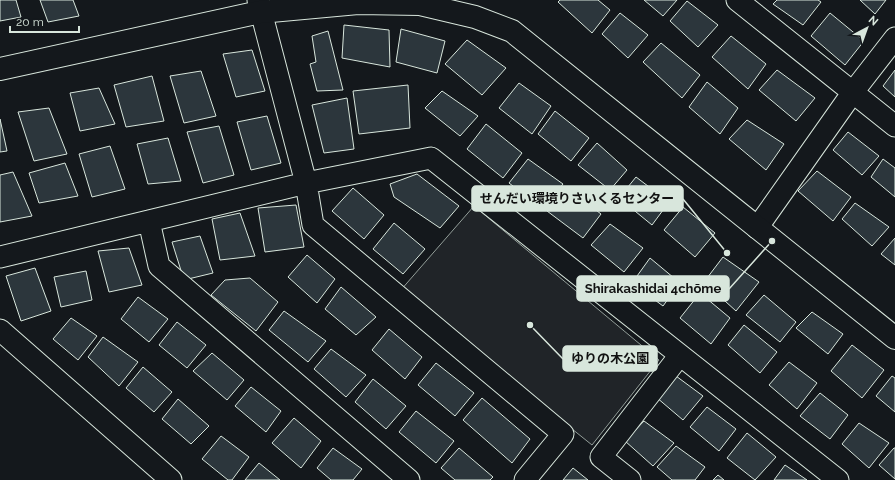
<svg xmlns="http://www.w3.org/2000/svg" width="895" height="480" font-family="Raleway,'Noto Sans JP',sans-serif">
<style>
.green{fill:#202428;stroke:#939e99}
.building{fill:#2c363c;stroke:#d8e6dc}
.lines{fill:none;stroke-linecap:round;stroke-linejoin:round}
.minor-casing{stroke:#d8e6dc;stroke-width:23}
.tertiary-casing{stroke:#d8e6dc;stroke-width:24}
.minor{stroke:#14181c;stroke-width:21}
.tertiary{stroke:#14181c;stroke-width:22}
.leader{fill:none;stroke:#d8e6dc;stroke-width:1.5}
.callout-dot{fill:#d8e6dc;stroke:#14181c;stroke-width:1.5}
.callout{fill:#d8e6dc;stroke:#d8e6dc;stroke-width:1.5}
.callout-label{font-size:13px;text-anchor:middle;font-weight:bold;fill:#111}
</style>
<rect width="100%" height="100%" fill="#14181c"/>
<!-- green -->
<path class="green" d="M 474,206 L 659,360 L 592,445 L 400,291 Z"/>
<!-- building -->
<path class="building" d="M 0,0 L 16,0 L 21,17 L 0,21 Z
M 40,0 L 73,0 L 79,16 L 48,22 Z
M 560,0 L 598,0 L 610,10 L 592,33 L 558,2 Z
M 644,0 L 677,0 L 663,16 Z
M 777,0 L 818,0 L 821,2 L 803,25 L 773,4 Z
M 860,0 L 886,0 L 875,14 Z
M 687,1 L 718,25 L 698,47 L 670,21 Z
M 620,13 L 648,35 L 628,58 L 602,34 Z
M 830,13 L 864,41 L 845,65 L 811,36 Z
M 344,25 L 389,30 L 390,67 L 342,58 Z
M 401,29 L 445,41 L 437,73 L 396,62 Z
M 328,31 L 343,90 L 317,91 L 310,64 L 316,62 L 312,36 Z
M 731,36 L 766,64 L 748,89 L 712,57 Z
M 467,40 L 506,68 L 482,95 L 445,64 Z
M 661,43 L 700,75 L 682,98 L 643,62 Z
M 252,50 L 265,91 L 236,97 L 223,54 Z
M 777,70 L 815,98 L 796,121 L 759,90 Z
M 895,70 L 895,97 L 883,86 Z
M 201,71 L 216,116 L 184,123 L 170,76 Z
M 152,76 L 164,121 L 126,127 L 114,85 Z
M 707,82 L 738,108 L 720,134 L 689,107 Z
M 519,83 L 551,106 L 532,134 L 499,108 Z
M 408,85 L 410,128 L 359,134 L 353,91 Z
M 99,88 L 115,124 L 80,131 L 70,93 Z
M 442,91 L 478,116 L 460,136 L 425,108 Z
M 347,98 L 354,149 L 324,153 L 312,105 Z
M 49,108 L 67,154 L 34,161 L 18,112 Z
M 555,111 L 589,138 L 571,161 L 538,134 Z
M 267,116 L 281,163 L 251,170 L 237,122 Z
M 0,119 L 7,151 L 0,152 Z
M 747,120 L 784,144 L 766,170 L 729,139 Z
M 486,124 L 522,153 L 503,178 L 467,149 Z
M 219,126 L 234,175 L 203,183 L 187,132 Z
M 848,132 L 879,156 L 862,175 L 833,150 Z
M 168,138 L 181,181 L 148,184 L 137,144 Z
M 597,143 L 627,170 L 610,190 L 578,165 Z
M 110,146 L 125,189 L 92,197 L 79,154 Z
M 528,159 L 563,184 L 543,209 L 509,183 Z
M 883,159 L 895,168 L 895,197 L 871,177 Z
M 65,163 L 78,196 L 39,203 L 29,173 Z
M 817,171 L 851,197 L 833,221 L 798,191 Z
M 13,172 L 32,216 L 0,222 L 0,175 Z
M 417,174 L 459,206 L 440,228 L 394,197 L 390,184 Z
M 636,177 L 669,202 L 652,225 L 619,198 Z
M 353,188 L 384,215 L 364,239 L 332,211 Z
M 569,189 L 601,214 L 583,238 L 547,211 Z
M 855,203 L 889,227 L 872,246 L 842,219 Z
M 296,205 L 304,247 L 265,252 L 258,208 Z
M 683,207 L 715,233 L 695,257 L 664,230 Z
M 240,213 L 255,256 L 220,260 L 212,219 Z
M 394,223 L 425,249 L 403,274 L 373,249 Z
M 610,224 L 643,248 L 624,272 L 591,245 Z
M 200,236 L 213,273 L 184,280 L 172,242 Z
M 895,238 L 895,265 L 881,254 Z
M 129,248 L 142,285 L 109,292 L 98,251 Z
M 307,255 L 335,279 L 317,303 L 288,277 Z
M 723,257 L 759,282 L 736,311 L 704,282 Z
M 650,258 L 680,283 L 663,306 L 632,283 Z
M 35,268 L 51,311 L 21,321 L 6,276 Z
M 86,271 L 92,300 L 61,307 L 54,277 Z
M 250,278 L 278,302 L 256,331 L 211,295 L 225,280 Z
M 341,287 L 376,317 L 356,335 L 325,309 Z
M 700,293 L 730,318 L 711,344 L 680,318 Z
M 764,295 L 796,322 L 780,342 L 746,315 Z
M 138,297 L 168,319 L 149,342 L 121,319 Z
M 284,311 L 326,341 L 308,362 L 269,330 Z
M 812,312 L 843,334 L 828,354 L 796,328 Z
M 71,318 L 97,336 L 78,360 L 53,339 Z
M 177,322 L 206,345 L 187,368 L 159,345 Z
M 744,325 L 777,352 L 760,373 L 728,345 Z
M 389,329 L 422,357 L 405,379 L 372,350 Z
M 103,337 L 138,362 L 119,386 L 88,357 Z
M 852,345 L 884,370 L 862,398 L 831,371 Z
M 331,349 L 366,375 L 346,397 L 314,369 Z
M 212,353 L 244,380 L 227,400 L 193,371 Z
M 789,362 L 817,383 L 797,409 L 769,385 Z
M 436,363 L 474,393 L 455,416 L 418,385 Z
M 143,367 L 172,392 L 154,412 L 126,388 Z
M 676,376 L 703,396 L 683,420 L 656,397 Z
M 892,376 L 895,378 L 895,412 L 876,396 Z
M 373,379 L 406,406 L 386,429 L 355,402 Z
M 251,387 L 281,411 L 266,432 L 235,406 Z
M 820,393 L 848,415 L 830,439 L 800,416 Z
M 482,398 L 530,439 L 512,463 L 463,420 Z
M 178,399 L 209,426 L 191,444 L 162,419 Z
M 707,407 L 736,429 L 719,451 L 690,427 Z
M 416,411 L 454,441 L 436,463 L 399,432 Z
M 294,418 L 321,441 L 301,468 L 272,443 Z
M 644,421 L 674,443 L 653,466 L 625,441 Z
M 859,423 L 889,443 L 869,468 L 842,444 Z
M 747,433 L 776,457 L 755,480 L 727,458 Z
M 221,436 L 249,457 L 232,480 L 228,480 L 202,459 Z
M 676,446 L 705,467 L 695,480 L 672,480 L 657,467 Z
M 333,448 L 362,469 L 353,480 L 331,480 L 317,468 Z
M 459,448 L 493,477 L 490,480 L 455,480 L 441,468 Z
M 894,448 L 895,448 L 895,479 L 879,465 Z
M 259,463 L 280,480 L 245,480 Z
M 785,465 L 807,480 L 774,480 Z
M 573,468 L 588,480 L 563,480 Z
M 718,475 L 724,480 L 713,480 Z"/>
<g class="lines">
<!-- minor casing -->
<g class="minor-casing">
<path id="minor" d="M 258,0 L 306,183 L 313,225 L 563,434 L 525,480
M 737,0 L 895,126
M 757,228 L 853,92 L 895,38
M 0,257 L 149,221
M 0,330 L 171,480
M 409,480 L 159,266 L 149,221 L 306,183 L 431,158 L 838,480
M 630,480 L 601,457 L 680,355"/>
</g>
<!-- tertiary casing -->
<g class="tertiary-casing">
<path id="tertiary" d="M 0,69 L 260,12 L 358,3 L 420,4 L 475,17 L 512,31 L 895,338"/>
</g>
<!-- minor -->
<use href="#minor" class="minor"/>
<!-- tertiary -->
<use href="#tertiary" class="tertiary"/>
</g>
<!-- callouts -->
<path class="leader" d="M727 253L683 199M772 241L729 289M530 325L563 359"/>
<g class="callout-dot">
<circle cx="727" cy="253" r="4"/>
<circle cx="772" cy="241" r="4"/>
<circle cx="530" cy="325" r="4"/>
</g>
<g class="callout">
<rect x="472" y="186" width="211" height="25" rx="4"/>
<rect x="577" y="276" width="152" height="25" rx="4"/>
<rect x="563" y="346" width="94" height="25" rx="4"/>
</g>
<g class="callout-label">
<text x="577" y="203">せんだい環境りさいくるセンター</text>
<text x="653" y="293">Shirakashidai 4chōme</text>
<text x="610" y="363">ゆりの木公園</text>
</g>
<!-- north arrow -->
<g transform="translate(867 28) rotate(41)" stroke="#14181c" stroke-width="3" paint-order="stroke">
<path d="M0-3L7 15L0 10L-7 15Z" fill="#d8e6dc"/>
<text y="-6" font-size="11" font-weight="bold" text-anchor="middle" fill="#d8e6dc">N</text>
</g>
<!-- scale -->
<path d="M10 26v6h69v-6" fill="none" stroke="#d8e6dc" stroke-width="2"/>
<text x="16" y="26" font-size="12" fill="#d8e6dc" stroke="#14181c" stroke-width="3" paint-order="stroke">20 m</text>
</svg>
